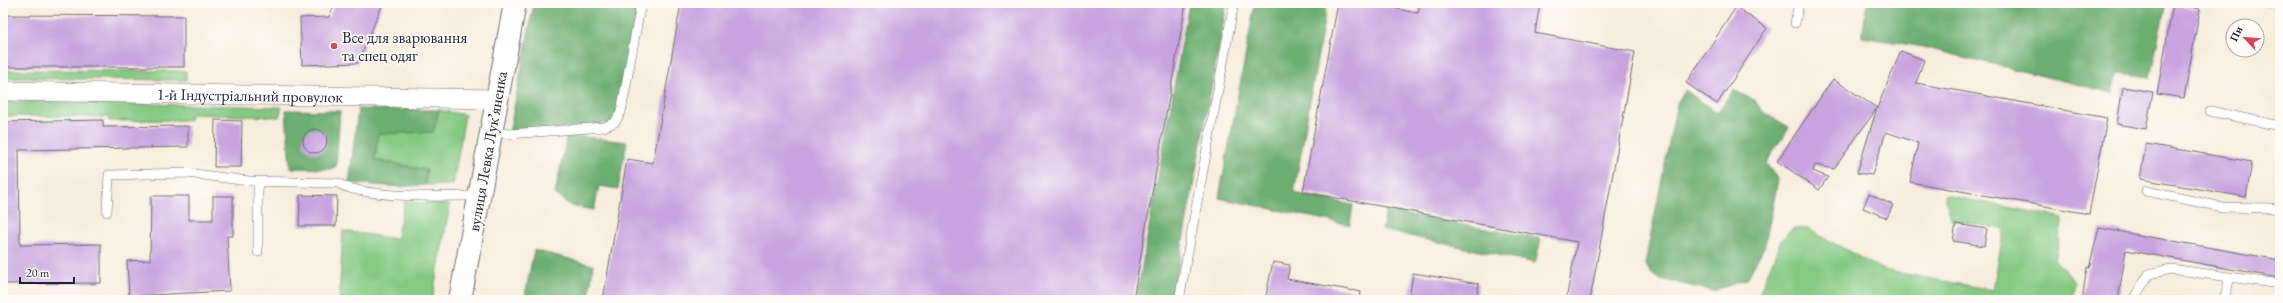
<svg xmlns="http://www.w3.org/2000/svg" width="2283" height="303" font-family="'EB Garamond',serif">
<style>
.green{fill:#85c982;stroke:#54765e}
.forest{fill:#6cad70;stroke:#476856}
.building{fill:#c8a3df}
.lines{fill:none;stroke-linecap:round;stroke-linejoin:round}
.lane-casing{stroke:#6d6973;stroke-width:10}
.street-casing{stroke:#6d6973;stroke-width:20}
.secondary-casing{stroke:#6d6973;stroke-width:24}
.lane{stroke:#fff;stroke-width:9}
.street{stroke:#fff;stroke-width:19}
.secondary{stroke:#fff;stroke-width:22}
.poi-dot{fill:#d1495b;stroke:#fdfcf7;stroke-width:1.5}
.labels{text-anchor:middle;stroke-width:3.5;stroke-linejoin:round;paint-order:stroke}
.poi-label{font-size:16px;fill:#22223b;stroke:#fdfcf7;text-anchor:start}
.street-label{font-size:16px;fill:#22223b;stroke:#fdfcf7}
</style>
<rect width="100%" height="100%" fill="#fdfcf7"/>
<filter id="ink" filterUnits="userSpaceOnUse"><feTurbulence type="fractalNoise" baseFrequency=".025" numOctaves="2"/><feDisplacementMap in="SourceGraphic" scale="8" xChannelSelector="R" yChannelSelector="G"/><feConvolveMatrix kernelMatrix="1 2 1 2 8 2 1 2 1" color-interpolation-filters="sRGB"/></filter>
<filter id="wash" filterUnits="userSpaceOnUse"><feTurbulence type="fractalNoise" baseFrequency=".012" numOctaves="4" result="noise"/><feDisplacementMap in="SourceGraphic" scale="16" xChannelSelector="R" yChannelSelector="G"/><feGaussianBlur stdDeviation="0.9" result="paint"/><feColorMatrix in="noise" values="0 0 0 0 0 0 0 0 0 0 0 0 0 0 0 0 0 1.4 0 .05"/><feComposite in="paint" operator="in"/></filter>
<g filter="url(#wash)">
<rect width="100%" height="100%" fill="#f7eddc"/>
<!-- green -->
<path class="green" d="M 3,70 L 186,71 L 186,80 L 3,78 Z
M 3,101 L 282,107 L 279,117 L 190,114 L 189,120 L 109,121 L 108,117 L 3,116 Z
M 439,110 L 465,115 L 453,185 L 425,185 L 427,170 L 375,160 L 378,133 L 433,132 Z
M 1945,195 L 2063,218 L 2055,260 L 2075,282 L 2072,300 L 1757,300 L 1781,240 L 1793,228 L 1808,229 L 1883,270 L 1993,290 L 2004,229 L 1951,220 Z
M 405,201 L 450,205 L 432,300 L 339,300 L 343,231 L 396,239 Z"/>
<!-- forest -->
<path class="forest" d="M 534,3 L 641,3 L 615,122 L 509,134 Z
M 1189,3 L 1227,3 L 1172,300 L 1136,300 Z
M 1255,3 L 1327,3 L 1294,193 L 1353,205 L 1350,225 L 1219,198 Z
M 1867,3 L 2166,3 L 2150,77 L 2118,73 L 2113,93 L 1918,46 L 1862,37 Z
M 1685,90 L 1717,113 L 1733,90 L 1754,100 L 1763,112 L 1789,127 L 1766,163 L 1778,180 L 1765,245 L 1747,279 L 1713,291 L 1657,278 L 1650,272 L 1645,264 L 1677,103 Z
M 358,109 L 439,110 L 433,132 L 378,134 L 375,160 L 427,170 L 425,185 L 400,187 L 349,183 Z
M 286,110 L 340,111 L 336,166 L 331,169 L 290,168 Z
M 567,135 L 627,142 L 618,189 L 599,186 L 594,210 L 571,206 L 555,194 Z
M 1386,211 L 1541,239 L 1535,263 L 1382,230 Z
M 534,250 L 593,265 L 589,300 L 524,300 Z"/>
<g id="blocks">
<!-- building -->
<path class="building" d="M 335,3 L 383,3 L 358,63 L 302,65 L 300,18 L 329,17 Z
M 681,3 L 1186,3 L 1133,300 L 603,300 L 627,159 L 653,163 Z
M 1338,3 L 1366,3 L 1418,13 L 1420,3 L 1540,3 L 1535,33 L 1635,52 L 1590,300 L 1566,300 L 1577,242 L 1303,192 Z
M 2173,4 L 2200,9 L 2184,98 L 2157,94 Z
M 1736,7 L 1767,28 L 1717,104 L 1686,83 Z
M 3,15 L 184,16 L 184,67 L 3,67 Z
M 1901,51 L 1924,60 L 1916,83 L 2107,118 L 2089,214 L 1910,182 L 1918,143 L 1886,132 L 1872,175 L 1857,173 L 1877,108 Z
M 1833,79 L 1877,108 L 1834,169 L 1815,165 L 1813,171 L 1828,177 L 1819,190 L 1777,161 Z
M 2123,87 L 2153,92 L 2146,129 L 2117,124 Z
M 103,120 L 103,127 L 188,126 L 188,147 L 19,150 L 20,245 L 101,244 L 101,283 L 3,284 L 3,122 Z
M 215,120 L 242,121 L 241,167 L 214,167 Z
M303 141a12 12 0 1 1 24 0a12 12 0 1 1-24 0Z
M 2146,144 L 2252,162 L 2246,197 L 2140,179 Z
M 1869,194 L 1893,205 L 1887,218 L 1863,208 Z
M 300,195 L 337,196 L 336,226 L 299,226 Z
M 151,196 L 189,196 L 189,220 L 213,220 L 213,196 L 233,196 L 233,236 L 227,236 L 230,291 L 129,296 L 127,261 L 150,260 Z
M 1956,224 L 1987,229 L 1984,246 L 1953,241 Z
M 2099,228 L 2280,260 L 2280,278 L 2126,250 L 2118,300 L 2082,300 L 2087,267 L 2089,268 Z
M 1273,262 L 1290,265 L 1287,279 L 1361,292 L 1360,300 L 1265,300 Z
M 1413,273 L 1479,284 L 1476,300 L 1409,300 Z"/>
</g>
</g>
<g filter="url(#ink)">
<use href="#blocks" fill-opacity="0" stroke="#6d6973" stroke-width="1"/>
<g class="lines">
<!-- lane casing -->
<g class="lane-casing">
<path id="lane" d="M 2261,3 L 2280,6
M 1795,23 L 1799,3
M 2210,111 L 2280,126
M 491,131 L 509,134 L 604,127 L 615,122 L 621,112 L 641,3
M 2146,191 L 2222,207 L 2272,208 L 2280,210
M 107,212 L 109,175 L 187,173 L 249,181 L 338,183 C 363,199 447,196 479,196
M 258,252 L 258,181
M 1179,300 L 1234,3
M 2133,300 L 2149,274 L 2171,269 L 2280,284
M 2224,300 L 2230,277"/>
</g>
<!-- street casing -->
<g class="street-casing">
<g id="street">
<path id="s1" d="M 3,91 L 497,99"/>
</g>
</g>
<!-- secondary casing -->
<g class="secondary-casing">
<path id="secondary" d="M 460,300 L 515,3"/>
</g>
<!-- lane -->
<use href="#lane" class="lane"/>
<!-- street -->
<use href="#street" class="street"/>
<!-- secondary -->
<use href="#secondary" class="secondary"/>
</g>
</g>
<!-- markers -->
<circle class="poi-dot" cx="334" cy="46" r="4"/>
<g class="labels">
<!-- poi labels -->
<g class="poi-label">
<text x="342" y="43">Все для зварювання<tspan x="342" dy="18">та спец одяг</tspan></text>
</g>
<!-- street labels -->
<g class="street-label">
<text dy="6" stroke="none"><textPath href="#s1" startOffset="247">1-й Індустріальний провулок</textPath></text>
<text transform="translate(487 151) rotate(-80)" y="6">вулиця Левка Лукʼяненка</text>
</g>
</g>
<!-- margin -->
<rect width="2283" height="303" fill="none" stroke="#fdfcf7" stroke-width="16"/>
<!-- north arrow -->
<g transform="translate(2245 38) rotate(296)"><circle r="19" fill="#fdfcf7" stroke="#a5a5ac"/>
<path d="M0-3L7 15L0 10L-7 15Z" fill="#d1495b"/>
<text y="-6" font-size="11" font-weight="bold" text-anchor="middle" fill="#22223b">Пн</text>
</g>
<!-- scale -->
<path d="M20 277v6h54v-6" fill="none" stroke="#22223b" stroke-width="2"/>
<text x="26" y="277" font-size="12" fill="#22223b" stroke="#fdfcf7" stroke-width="3" paint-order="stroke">20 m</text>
</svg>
